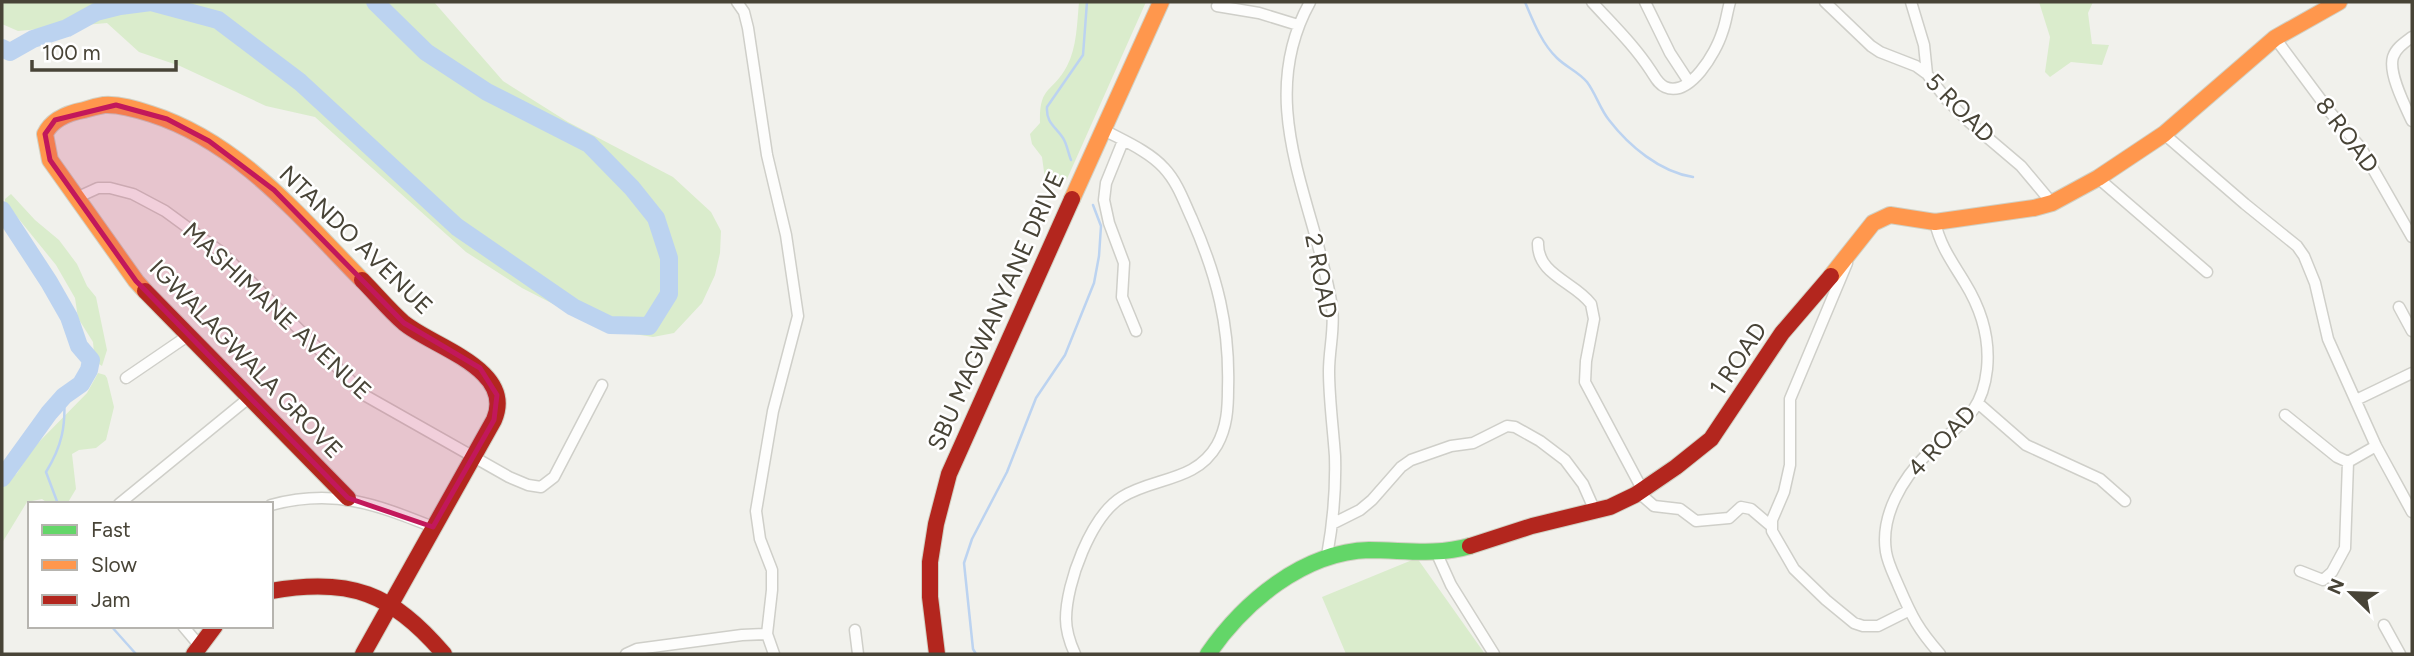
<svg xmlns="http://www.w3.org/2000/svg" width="2414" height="656" font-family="Figtree,sans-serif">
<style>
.green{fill:#daeccc}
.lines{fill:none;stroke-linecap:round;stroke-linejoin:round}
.stream{stroke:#bcd3f0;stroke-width:2.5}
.river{stroke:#bcd3f0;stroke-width:18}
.street-casing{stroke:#cfcfc9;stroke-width:13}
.fast-casing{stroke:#d1d0c3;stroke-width:18}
.slow-casing{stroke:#d1d0c3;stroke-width:18}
.jam-casing{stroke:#d1d0c3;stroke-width:18}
.street{stroke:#fdfdfc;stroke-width:10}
.fast{stroke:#63d668;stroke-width:16}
.slow{stroke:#ff974d;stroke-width:16}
.jam{stroke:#b3261e;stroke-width:16}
.marked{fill:#c2185b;fill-opacity:0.2;stroke:#c2185b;stroke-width:5;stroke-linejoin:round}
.labels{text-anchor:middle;stroke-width:5;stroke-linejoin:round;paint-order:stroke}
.street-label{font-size:24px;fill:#484437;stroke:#fff}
</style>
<rect width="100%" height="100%" fill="#f1f1ec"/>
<!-- green -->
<path class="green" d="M 2,2 L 434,2 L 503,81 L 568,122 L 673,177 L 711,212 L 721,231 L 720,253 L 715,275 L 702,303 L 674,333 L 653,337 L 602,329 L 522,288 L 466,252 L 315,117 L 266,106 L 180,66 L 139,52 L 107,23 L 18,31 L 2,24 Z
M 1079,2 L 1146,2 L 1067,179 L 1058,183 L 1045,179 L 1042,157 L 1032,144 L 1030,134 L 1040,123 C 1039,85 1052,94 1067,66 C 1077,47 1077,23 1079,2 Z
M 2039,2 L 2093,2 L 2088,13 L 2092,44 L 2109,45 L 2102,65 L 2071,62 L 2050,77 L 2045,72 L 2050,37 Z
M 11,194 L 35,220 L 59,240 L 77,264 L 87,286 L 96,297 L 107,350 L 102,366 L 99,364 L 94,353 L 93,342 L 78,318 L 75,298 L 56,265 L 5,202 L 5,199 Z
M 98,373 L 105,375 L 107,378 L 114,407 L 106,440 L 96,448 L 79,450 L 72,454 L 76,489 L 67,504 L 49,504 L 42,499 L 27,502 L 2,543 L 2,486 L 17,473 L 34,447 L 87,393 Z
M 1417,558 L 1485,654 L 1346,654 L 1322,597 Z"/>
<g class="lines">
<!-- stream -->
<path class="stream" d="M 1525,2 C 1533,21 1542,44 1557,58 C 1566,67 1579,72 1587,82 C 1596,94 1600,109 1609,120 C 1629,146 1660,172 1693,177
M 1071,160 C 1068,153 1067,144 1063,138 C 1055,126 1046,123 1047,107 L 1083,55 L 1087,2
M 58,504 L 46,472 C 62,446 66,426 64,396
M 111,626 L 136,654
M 976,654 L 973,649 L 964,563 L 972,539 L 1007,472 L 1036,398 L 1065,355 L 1094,283 L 1099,256 L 1101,226 L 1093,205"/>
<!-- river -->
<path class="river" d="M 2,48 L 10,52 L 33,39 L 67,28 L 96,12 L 120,6 L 151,2 L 218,20 L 300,82 L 457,227 L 573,307 L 610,325 L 649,326 L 669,294 L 669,258 L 656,218 L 632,188 L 589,144 L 487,92 L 426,52 L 375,2
M 2,210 L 49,282 L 69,317 L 79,346 L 91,360 L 89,370 L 81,384 L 64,396 L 49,413 L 2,478"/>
<!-- street casing -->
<g class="street-casing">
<path id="street" d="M 737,2 L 744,12 L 748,28 L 767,155 L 786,235 L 798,316 L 773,411 L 756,511 L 760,539 L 772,570 L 772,590 L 767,634 L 774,654
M 1310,2 C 1253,105 1316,203 1332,307 C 1335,328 1329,349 1329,371 C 1329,399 1333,427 1335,456 C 1336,490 1333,523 1327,556
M 1592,2 C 1613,25 1634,45 1651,71 C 1655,77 1658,84 1665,87 C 1690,98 1716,52 1722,33 C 1726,23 1727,12 1730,2
M 1645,2 L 1670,53 L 1689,82
M 1825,2 L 1871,46 L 1880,52 L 1916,66 L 1927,74 L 1947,100 L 1968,121 L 2021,166 L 2052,203
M 1911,2 L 1924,45 L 1927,74
M 1217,6 L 1259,13 L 1298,25
M 2412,37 C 2404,43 2396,48 2393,57 C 2388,73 2405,106 2412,121
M 2275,38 L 2330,112 L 2361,148 L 2412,237
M 2164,134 L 2245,204 L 2297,246 L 2304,256 L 2315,283 L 2328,339 L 2376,446 L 2412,512
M 1123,141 L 1106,183 L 1104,200 L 1109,223 L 1124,263 L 1122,297 L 1136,331
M 2098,178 L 2207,272
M 76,198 L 98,188 L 110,188 L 133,194 L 165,211 L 221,252 L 366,396 L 509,477 L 528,485 L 541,487 L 554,477 L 602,385
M 1935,222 C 1940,246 1953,263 1965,283 C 1981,309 1990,339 1987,369 C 1982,416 1958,424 1928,453 C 1903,478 1880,515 1886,552 C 1888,564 1894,575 1899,587 C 1912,617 1918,629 1940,654
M 1538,243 C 1537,275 1575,282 1591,304 L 1594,319 L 1586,361 L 1585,382 L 1642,489
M 1847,263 L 1790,399 L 1790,465 L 1784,492 L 1772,520 L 1772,531 L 1794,569 L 1826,600 L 1854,623 L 1863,626 L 1878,626 L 1908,611
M 2399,307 L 2412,331
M 126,378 L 189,335
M 2356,400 L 2412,373
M 1979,404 L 2026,445 L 2100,479 L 2125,501
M 2285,415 L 2337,457 L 2348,462
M 1638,492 L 1654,506 L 1680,509 L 1696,521 L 1729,518 L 1741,507 L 1751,509 L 1771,526
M 119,504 L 250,397
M 271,505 C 334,488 375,504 433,527
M 1332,524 L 1360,510 L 1372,500 L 1401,467 L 1411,460 L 1451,446 L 1473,443 L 1507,426 L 1515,427 L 1540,441 L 1565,460 L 1583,484 L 1595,511
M 1437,554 L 1451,585 L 1494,654
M 2300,571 L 2323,580 L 2332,572 L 2345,548 L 2348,462 L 2376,446
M 2384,625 L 2400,654
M 183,626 L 199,645
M 855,630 L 858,654
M 626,654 L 637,649 L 742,635 L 767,634
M 1075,654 C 1070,643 1066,632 1066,619 C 1066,583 1091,516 1122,497 C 1154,477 1196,482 1217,445 C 1227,427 1228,408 1228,389 C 1230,326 1217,276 1192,219 C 1184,202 1178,183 1164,168 C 1149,151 1122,140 1102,129"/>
</g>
<!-- fast casing -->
<g class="fast-casing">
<path id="fast" d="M 1208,654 C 1244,602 1303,552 1369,550 C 1404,550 1435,556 1470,546"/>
</g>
<!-- slow casing -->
<g class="slow-casing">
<path id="slow" d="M 1072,199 L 1161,2
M 1831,276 L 1873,223 L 1890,215 L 1935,222 L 2034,208 L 2052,203 L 2098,178 L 2164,134 L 2275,38 L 2339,2
M 145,291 L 136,281 L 50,160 L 45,134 C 52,119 68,113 84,110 C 90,108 98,106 104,105 C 120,104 136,109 151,114 C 239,142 300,217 362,280"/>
</g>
<!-- jam casing -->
<g class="jam-casing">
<path id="jam" d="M 362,280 C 376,294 389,310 404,323 C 433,347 516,369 494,420 L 363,654
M 145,291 L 348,498
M 1470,546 L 1532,526 L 1610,507 L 1635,495 L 1676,467 L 1711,439 L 1782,333 L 1831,276
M 271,591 C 350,577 392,593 444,654
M 194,654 L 215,626
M 937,654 L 930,597 L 930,562 L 936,524 L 949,474 L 1072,199"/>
</g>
<!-- street -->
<use href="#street" class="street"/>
<!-- fast -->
<use href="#fast" class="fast"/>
<!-- slow -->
<use href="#slow" class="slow"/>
<!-- jam -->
<use href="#jam" class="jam"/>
</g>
<!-- marked area -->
<path class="marked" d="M 116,105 L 167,119 L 209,141 L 274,190 L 404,323 L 480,368 L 497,395 L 494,420 L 433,527 L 348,498 L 136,281 L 50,160 L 45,134 L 55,120 Z"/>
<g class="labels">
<!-- street labels -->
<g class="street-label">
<text transform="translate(1960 108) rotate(45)" y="8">5 ROAD</text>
<text transform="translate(2347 135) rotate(53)" y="8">8 ROAD</text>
<text transform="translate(356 240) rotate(44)" y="8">NTANDO AVENUE</text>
<text transform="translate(1321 276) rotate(79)" y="8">2 ROAD</text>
<text transform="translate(277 311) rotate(43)" y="8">MASHIMANE AVENUE</text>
<text transform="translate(996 311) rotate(-66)" y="8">SBU MAGWANYANE DRIVE</text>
<text transform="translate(246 359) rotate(46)" y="8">IGWALAGWALA GROVE</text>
<text transform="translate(1738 359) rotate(-56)" y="8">1 ROAD</text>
<text transform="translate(1942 441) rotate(-47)" y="8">4 ROAD</text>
</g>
</g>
<!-- border -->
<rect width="2414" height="656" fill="none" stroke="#484437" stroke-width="7"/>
<!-- legend -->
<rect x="28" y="502" width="245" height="126" fill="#ffffff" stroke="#b6b4af" stroke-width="2"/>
<rect x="42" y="525" width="35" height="10" fill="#63d668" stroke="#b6b4af" stroke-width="2"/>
<text x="91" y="537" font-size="21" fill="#484437">Fast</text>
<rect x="42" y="560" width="35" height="10" fill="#ff974d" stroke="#b6b4af" stroke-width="2"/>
<text x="91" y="572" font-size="21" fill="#484437">Slow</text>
<rect x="42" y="595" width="35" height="10" fill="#b3261e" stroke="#b6b4af" stroke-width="2"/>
<text x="91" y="607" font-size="21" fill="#484437">Jam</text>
<!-- north arrow -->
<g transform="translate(2351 593) rotate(293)" stroke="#ffffff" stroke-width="5" paint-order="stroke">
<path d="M0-5L12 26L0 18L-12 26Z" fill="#484437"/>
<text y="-10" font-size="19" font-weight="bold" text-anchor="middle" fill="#484437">N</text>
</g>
<!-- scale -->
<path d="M32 60v10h144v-10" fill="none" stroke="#484437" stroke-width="3.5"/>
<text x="42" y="60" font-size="21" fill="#484437" stroke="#ffffff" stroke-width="5" paint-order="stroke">100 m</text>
</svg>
